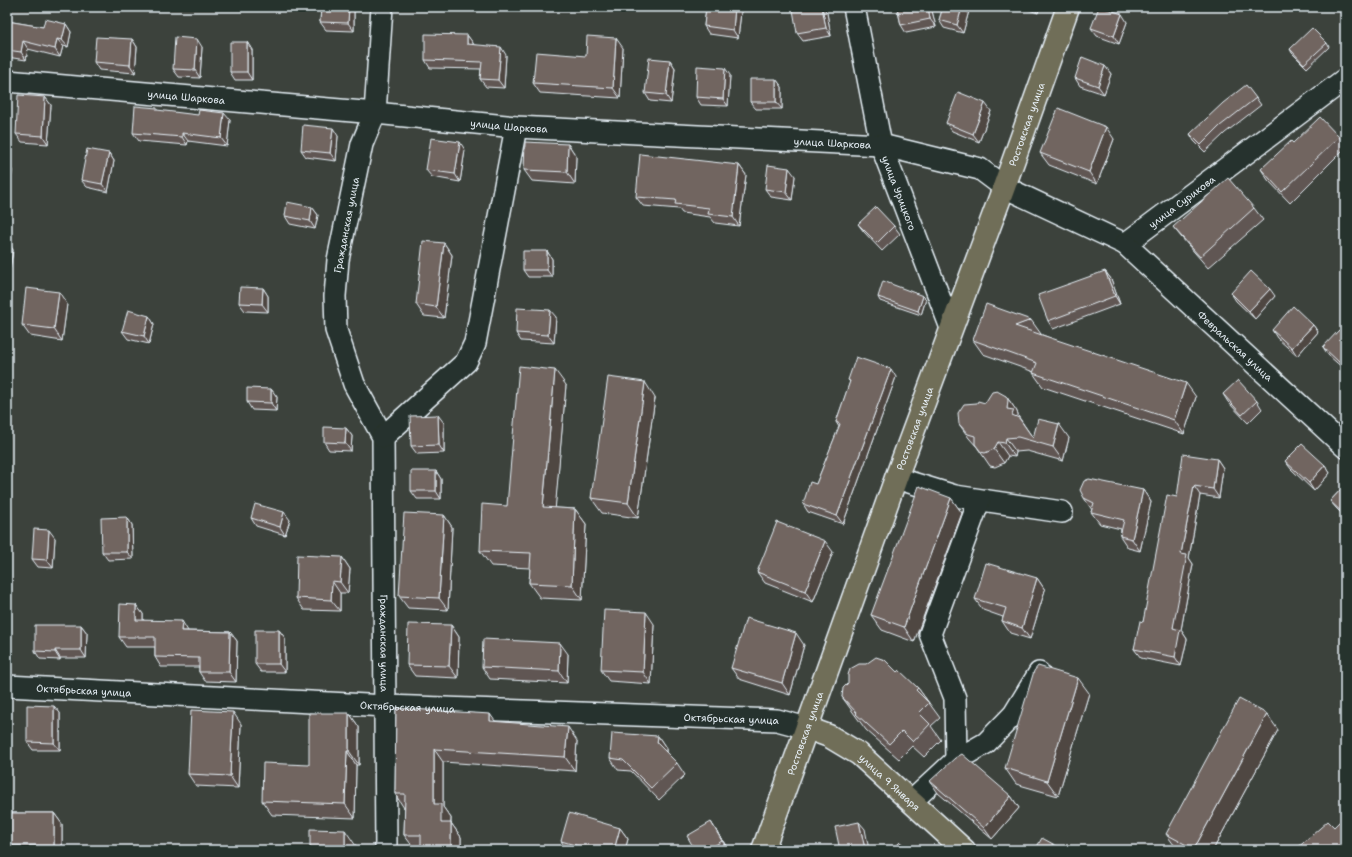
<svg xmlns="http://www.w3.org/2000/svg" width="1352" height="857" font-family="'Shantell Sans',sans-serif">
<style>
.lines{fill:none;stroke-linecap:round;stroke-linejoin:round}
.minor-casing{stroke:#e8f1f8;stroke-width:24}
.major-casing{stroke:#e8f1f8;stroke-width:25}
.minor{stroke:#26332d;stroke-width:21}
.major{stroke:#706e59;stroke-width:22}
.wall{fill:#615753;stroke:#e8f1f8}
.shaded-wall{fill:#4f4743;stroke:#e8f1f8}
.building{fill:#716560;stroke:#e8f1f8}
.labels{text-anchor:middle;stroke-width:4;stroke-linejoin:round;paint-order:stroke}
.street-label{font-size:10px;fill:#e8f1f8;stroke:#26332d}
</style>
<rect width="100%" height="100%" fill="#3c423c"/>
<filter id="ink" filterUnits="userSpaceOnUse"><feTurbulence type="fractalNoise" baseFrequency=".025" numOctaves="2"/><feDisplacementMap in="SourceGraphic" scale="8" xChannelSelector="R" yChannelSelector="G"/><feConvolveMatrix kernelMatrix="1 2 1 2 8 2 1 2 1" color-interpolation-filters="sRGB"/></filter>
<g filter="url(#ink)">
<g class="lines">
<!-- minor casing -->
<g class="minor-casing">
<g id="minor">
<path id="s1" d="M 382,7 L 375,113 L 362,144 L 338,260 L 335,296 L 336,330 L 354,384 L 383,437 L 386,850"/>
<path id="s2" d="M 854,7 L 881,145 L 951,328"/>
<path id="s3" d="M 7,81 L 375,113 L 516,127 L 881,145 L 980,169 L 1004,187 L 1125,244 L 1345,79"/>
<path id="s4" d="M 1125,244 L 1345,447"/>
<path d="M 383,437 L 466,362 L 475,343 L 516,127"/>
<path d="M 896,478 L 955,496 L 1062,512"/>
<path id="s5" d="M 7,686 L 386,706 L 777,720 L 807,728"/>
<path d="M 956,760 L 955,698 L 930,634 L 979,501"/>
<path d="M 912,801 L 956,760 L 986,743 L 1014,714 L 1039,673"/>
</g>
</g>
<!-- major casing -->
<g class="major-casing">
<g id="major">
<path id="s6" d="M 807,728 L 829,736 L 859,754 L 964,850"/>
<path id="s7" d="M 763,850 L 896,478 L 1004,187 L 1068,7"/>
</g>
</g>
<!-- minor -->
<use href="#minor" class="minor"/>
<!-- major -->
<use href="#major" class="major"/>
</g>
<!-- wall -->
<path class="wall" d="M 321,7 L 354,7 L 354,31 L 326,30 L 320,22 Z
M 706,7 L 737,7 L 741,12 L 738,38 L 709,34 L 704,26 Z
M 812,7 L 823,7 L 827,13 L 831,36 L 803,41 L 797,33 Z
M 897,7 L 931,7 L 936,27 L 906,33 L 901,25 Z
M 943,7 L 970,7 L 963,33 L 944,28 L 939,20 Z
M 1020,7 L 1040,7 L 1038,13 Z
M 7,21 L 43,27 L 66,24 L 71,32 L 68,47 L 63,46 L 60,57 L 28,49 L 26,60 L 7,57 Z
M 1127,22 L 1119,44 L 1097,36 L 1091,28 Z
M 467,35 L 473,43 L 473,45 L 506,55 L 504,88 L 486,87 L 480,79 L 481,69 L 430,68 L 425,60 Z
M 132,39 L 137,47 L 135,73 L 99,70 L 94,62 Z
M 247,42 L 252,50 L 252,80 L 235,80 L 230,72 Z
M 1327,43 L 1329,47 L 1307,68 L 1292,53 L 1290,49 Z
M 202,47 L 200,78 L 179,77 L 173,69 Z
M 623,48 L 620,98 L 540,93 L 533,83 L 586,56 Z
M 670,60 L 675,68 L 671,103 L 650,101 L 645,93 Z
M 1105,66 L 1111,74 L 1104,94 L 1080,86 L 1075,78 Z
M 730,75 L 728,106 L 701,105 L 696,97 Z
M 776,79 L 782,87 L 782,109 L 756,109 L 750,102 Z
M 45,97 L 51,105 L 48,144 L 22,142 L 16,134 Z
M 1256,98 L 1261,105 L 1225,133 L 1205,152 L 1194,141 L 1190,134 Z
M 159,111 L 230,120 L 227,146 L 188,141 L 187,145 L 139,141 L 133,133 Z
M 991,111 L 979,142 L 952,131 L 946,123 Z
M 7,131 L 11,137 L 9,166 L 12,170 L 11,184 L 7,184 Z
M 338,136 L 336,161 L 306,157 L 301,150 Z
M 1339,137 L 1345,145 L 1345,148 L 1290,203 L 1268,180 L 1261,169 L 1293,143 Z
M 1114,139 L 1097,184 L 1049,165 L 1040,153 Z
M 568,144 L 576,156 L 575,184 L 532,181 L 524,170 Z
M 465,150 L 460,182 L 432,177 L 426,170 Z
M 109,153 L 114,161 L 108,192 L 87,187 L 81,180 Z
M 739,165 L 746,175 L 739,226 L 715,223 L 710,217 L 682,213 L 679,209 L 643,206 L 636,197 Z
M 795,176 L 792,200 L 771,197 L 765,189 Z
M 312,207 L 318,215 L 315,229 L 290,224 L 285,216 Z
M 1254,208 L 1263,220 L 1208,268 L 1182,238 L 1173,227 Z
M 858,224 L 894,226 L 900,234 L 882,251 L 864,232 Z
M 7,242 L 8,242 L 13,250 L 10,268 L 7,267 Z
M 444,243 L 452,255 L 444,318 L 424,316 L 416,304 Z
M 547,251 L 552,259 L 552,277 L 528,277 L 523,270 Z
M 1105,271 L 1111,279 L 1120,304 L 1053,329 L 1048,321 Z
M 263,288 L 268,296 L 268,312 L 245,311 L 239,303 Z
M 1231,293 L 1275,296 L 1255,319 L 1236,301 Z
M 923,296 L 926,299 L 921,315 L 880,301 L 878,297 Z
M 67,304 L 62,341 L 30,336 L 22,325 Z
M 149,316 L 154,324 L 149,344 L 128,339 L 122,331 Z
M 556,317 L 554,343 L 521,341 L 516,333 Z
M 1031,320 L 1041,334 L 1040,334 L 1196,397 L 1184,434 L 1043,387 L 1033,373 L 1034,372 L 983,354 L 973,340 Z
M 1313,325 L 1318,332 L 1297,356 L 1277,338 L 1272,330 Z
M 1345,336 L 1345,370 L 1328,355 L 1323,347 Z
M 896,377 L 843,524 L 808,512 L 803,504 L 816,484 L 839,427 L 836,422 L 850,382 L 848,380 Z
M 566,385 L 555,508 L 575,509 L 586,524 L 582,600 L 540,598 L 529,583 L 530,568 L 491,566 L 480,551 L 507,506 Z
M 271,389 L 277,397 L 276,411 L 252,410 L 247,402 Z
M 1223,394 L 1257,401 L 1262,409 L 1248,423 L 1228,402 Z
M 1006,396 L 1016,410 L 1018,414 L 1018,416 L 1033,438 L 1069,438 L 1063,461 L 1027,451 L 1016,452 L 1015,457 L 1008,456 L 1004,463 L 995,467 L 990,466 L 977,447 L 969,438 L 959,424 L 985,403 Z
M 655,398 L 638,518 L 602,513 L 591,498 Z
M 444,423 L 444,453 L 417,454 L 411,446 Z
M 346,428 L 352,436 L 351,451 L 329,450 L 324,442 Z
M 1217,459 L 1223,468 L 1219,498 L 1200,495 L 1189,558 L 1193,564 L 1181,630 L 1187,639 L 1181,666 L 1141,658 L 1134,649 L 1143,622 L 1177,497 Z
M 1285,461 L 1325,465 L 1330,473 L 1314,491 L 1291,469 Z
M 436,471 L 441,479 L 441,499 L 417,499 L 411,491 Z
M 1345,485 L 1345,517 L 1336,508 L 1330,501 Z
M 1143,490 L 1151,502 L 1140,551 L 1128,548 L 1120,536 L 1121,529 L 1100,524 L 1091,512 L 1092,510 L 1084,498 Z
M 951,498 L 962,513 L 914,642 L 882,630 L 871,615 Z
M 444,515 L 452,527 L 448,610 L 408,608 L 399,596 Z
M 127,517 L 132,525 L 133,559 L 108,560 L 102,552 Z
M 251,518 L 290,520 L 285,535 L 256,526 Z
M 55,538 L 53,568 L 38,567 L 32,559 Z
M 833,552 L 813,602 L 765,583 L 757,572 Z
M 342,557 L 350,569 L 348,593 L 340,593 L 340,611 L 304,610 L 296,598 Z
M 1037,578 L 1045,590 L 1030,639 L 1010,633 L 1002,621 L 1003,617 L 983,610 L 975,599 Z
M 136,605 L 143,614 L 143,620 L 188,631 L 230,632 L 237,641 L 236,682 L 205,681 L 199,672 L 199,667 L 161,667 L 155,657 L 155,647 L 126,647 L 119,637 Z
M 654,624 L 651,684 L 609,681 L 601,670 Z
M 81,625 L 87,633 L 86,658 L 60,658 L 60,660 L 40,659 L 35,651 Z
M 451,625 L 459,637 L 458,678 L 415,676 L 407,665 Z
M 279,630 L 285,638 L 285,672 L 261,672 L 255,664 Z
M 804,645 L 790,695 L 739,679 L 731,668 Z
M 568,654 L 567,683 L 490,679 L 482,667 Z
M 897,672 L 918,688 L 940,718 L 931,726 L 941,740 L 924,757 L 912,746 L 899,759 L 866,730 L 842,697 L 848,683 Z
M 1089,693 L 1058,796 L 1016,784 L 1005,768 Z
M 54,706 L 60,713 L 60,750 L 33,750 L 27,742 Z
M 396,708 L 496,722 L 577,741 L 575,771 L 443,762 L 443,807 L 451,818 L 451,823 L 461,837 L 461,850 L 421,850 L 421,848 L 414,848 L 404,835 L 405,808 L 404,808 L 395,794 Z
M 349,713 L 359,727 L 359,765 L 356,765 L 355,818 L 272,815 L 262,801 L 309,765 Z
M 241,724 L 238,788 L 196,786 L 188,774 Z
M 1278,730 L 1213,850 L 1179,850 L 1177,849 L 1166,834 Z
M 658,736 L 666,748 L 666,752 L 677,763 L 685,775 L 659,800 L 631,771 L 618,770 L 610,758 Z
M 930,781 L 1011,796 L 1019,808 L 992,839 L 938,793 Z
M 7,813 L 54,813 L 62,824 L 62,850 L 7,850 Z
M 620,828 L 628,839 L 625,850 L 567,850 L 561,841 Z
M 716,830 L 728,849 L 726,850 L 695,850 Z"/>
<!-- shaded-wall -->
<path class="shaded-wall" d="M 349,7 L 354,7 L 354,31 L 348,23 Z
M 735,7 L 737,7 L 741,12 L 738,38 L 733,30 Z
M 822,7 L 823,7 L 827,13 L 831,36 L 826,28 Z
M 928,7 L 931,7 L 936,27 L 930,19 Z
M 962,7 L 970,7 L 963,33 L 957,25 Z
M 1033,7 L 1040,7 L 1038,13 Z
M 1122,14 L 1127,22 L 1119,44 L 1114,36 Z
M 66,24 L 71,32 L 68,47 L 62,40 Z
M 467,35 L 473,43 L 473,52 L 467,44 Z
M 616,38 L 623,48 L 620,98 L 613,88 Z
M 57,39 L 63,46 L 60,57 L 55,49 Z
M 132,39 L 137,47 L 135,73 L 130,65 Z
M 197,39 L 202,47 L 200,78 L 195,70 Z
M 23,41 L 28,49 L 26,60 L 21,52 Z
M 247,42 L 252,50 L 252,80 L 247,72 Z
M 501,47 L 506,55 L 504,88 L 498,80 Z
M 670,60 L 675,68 L 671,103 L 666,95 Z
M 1105,66 L 1111,74 L 1104,94 L 1098,86 Z
M 725,68 L 730,75 L 728,106 L 723,99 Z
M 776,79 L 782,87 L 782,109 L 776,102 Z
M 45,97 L 51,105 L 48,144 L 43,136 Z
M 985,103 L 991,111 L 979,142 L 973,134 Z
M 224,113 L 230,120 L 227,146 L 221,138 Z
M 1106,127 L 1114,139 L 1097,184 L 1089,172 Z
M 333,128 L 338,136 L 336,161 L 330,153 Z
M 7,131 L 11,137 L 9,166 L 12,170 L 11,184 L 7,179 Z
M 182,133 L 188,141 L 187,145 L 182,137 Z
M 460,142 L 465,150 L 460,182 L 455,174 Z
M 568,144 L 576,156 L 575,184 L 567,172 Z
M 109,153 L 114,161 L 108,192 L 102,184 Z
M 739,165 L 746,175 L 739,226 L 733,217 Z
M 789,168 L 795,176 L 792,200 L 786,192 Z
M 312,207 L 318,215 L 315,229 L 310,221 Z
M 8,242 L 13,250 L 10,268 L 7,263 L 7,247 Z
M 444,243 L 452,255 L 444,318 L 436,307 Z
M 547,251 L 552,259 L 552,277 L 547,270 Z
M 1105,271 L 1111,279 L 1120,304 L 1115,296 Z
M 263,288 L 268,296 L 268,312 L 262,304 Z
M 1270,289 L 1275,296 L 1255,319 L 1249,311 Z
M 59,292 L 67,304 L 62,341 L 54,329 Z
M 923,296 L 926,299 L 921,315 L 918,311 Z
M 550,310 L 556,317 L 554,343 L 548,335 Z
M 149,316 L 154,324 L 149,344 L 144,336 Z
M 1313,325 L 1318,332 L 1297,356 L 1292,348 Z
M 1345,357 L 1345,370 L 1340,363 Z
M 891,369 L 896,377 L 843,524 L 837,516 Z
M 555,370 L 566,385 L 554,523 L 543,507 Z
M 645,382 L 655,398 L 638,518 L 628,503 Z
M 1186,383 L 1196,397 L 1184,434 L 1174,420 Z
M 271,389 L 277,397 L 276,411 L 271,403 Z
M 1006,396 L 1016,410 L 1018,414 L 1018,416 L 1023,424 L 1022,429 L 1007,409 Z
M 438,415 L 444,423 L 444,453 L 439,445 Z
M 1059,424 L 1069,438 L 1063,461 L 1053,447 Z
M 346,428 L 352,436 L 351,451 L 345,443 Z
M 7,430 L 9,433 L 8,447 L 7,445 Z
M 1006,438 L 1016,452 L 1015,457 L 1005,443 Z
M 998,442 L 1008,456 L 1004,463 L 994,449 Z
M 1217,459 L 1223,468 L 1219,498 L 1213,489 Z
M 1325,465 L 1330,473 L 1314,491 L 1309,483 Z
M 436,471 L 441,479 L 441,499 L 436,491 Z
M 1194,486 L 1200,495 L 1189,558 L 1193,564 L 1181,630 L 1187,639 L 1181,666 L 1175,657 L 1173,628 L 1181,554 Z
M 1143,490 L 1151,502 L 1140,551 L 1132,539 Z
M 951,498 L 962,513 L 914,642 L 904,627 Z
M 575,509 L 586,524 L 582,600 L 572,585 Z
M 284,512 L 290,520 L 285,535 L 280,527 Z
M 444,515 L 452,527 L 448,610 L 439,598 Z
M 127,517 L 132,525 L 133,559 L 127,552 Z
M 49,530 L 55,538 L 53,568 L 47,560 Z
M 825,541 L 833,552 L 813,602 L 805,591 Z
M 342,557 L 350,569 L 348,593 L 340,582 Z
M 1037,578 L 1045,590 L 1030,639 L 1022,628 Z
M 332,581 L 340,593 L 340,611 L 331,600 Z
M 136,605 L 143,614 L 143,630 L 136,620 Z
M 646,612 L 654,624 L 651,684 L 643,672 Z
M 182,621 L 188,631 L 181,631 Z
M 81,625 L 87,633 L 86,658 L 81,650 Z
M 451,625 L 459,637 L 458,678 L 449,666 Z
M 279,630 L 285,638 L 285,672 L 279,664 Z
M 230,632 L 237,641 L 236,682 L 229,672 Z
M 796,633 L 804,645 L 790,695 L 782,683 Z
M 7,636 L 8,638 L 7,658 Z
M 560,643 L 568,654 L 567,683 L 559,671 Z
M 55,650 L 60,658 L 60,660 L 55,652 Z
M 1078,678 L 1089,693 L 1058,796 L 1047,781 Z
M 918,688 L 929,703 L 916,690 Z
M 54,706 L 60,713 L 60,750 L 54,743 Z
M 233,712 L 241,724 L 238,788 L 230,776 Z
M 349,713 L 359,727 L 359,765 L 349,751 Z
M 490,714 L 500,728 L 490,721 Z
M 1267,714 L 1278,730 L 1213,850 L 1195,850 L 1194,849 Z
M 568,727 L 577,741 L 575,771 L 565,757 Z
M 658,736 L 666,748 L 666,755 L 657,743 Z
M 434,749 L 443,762 L 443,807 L 451,818 L 450,836 L 441,823 L 434,804 Z
M 347,751 L 356,765 L 355,818 L 345,804 Z
M 1011,796 L 1019,808 L 992,839 L 984,828 Z
M 54,813 L 62,824 L 62,850 L 57,850 L 54,846 Z
M 711,822 L 716,830 L 728,849 L 722,841 Z
M 859,822 L 865,829 L 869,850 L 866,850 L 865,849 Z
M 451,823 L 461,837 L 461,850 L 451,850 Z
M 620,828 L 628,839 L 625,850 L 614,850 Z
M 345,830 L 356,846 L 356,850 L 345,850 Z"/>
<!-- building -->
<path class="building" d="M 321,7 L 349,7 L 348,23 L 320,22 Z
M 706,7 L 735,7 L 733,30 L 704,26 Z
M 812,7 L 822,7 L 826,28 L 797,33 L 793,10 Z
M 897,7 L 928,7 L 930,19 L 901,25 Z
M 943,7 L 962,7 L 957,25 L 939,20 Z
M 1099,7 L 1101,7 L 1122,14 L 1114,36 L 1091,28 Z
M 45,19 L 66,24 L 62,40 L 57,39 L 55,49 L 23,41 L 21,52 L 7,50 L 7,21 L 43,27 Z
M 1312,28 L 1327,43 L 1304,64 L 1290,49 Z
M 425,34 L 467,35 L 467,44 L 501,47 L 498,80 L 480,79 L 482,62 L 425,60 Z
M 587,36 L 616,38 L 613,88 L 533,83 L 536,52 L 586,56 Z
M 96,37 L 132,39 L 130,65 L 94,62 Z
M 175,37 L 197,39 L 195,70 L 173,69 Z
M 230,42 L 247,42 L 247,72 L 230,72 Z
M 1082,57 L 1105,66 L 1098,86 L 1075,78 Z
M 649,58 L 670,60 L 666,95 L 645,93 Z
M 697,66 L 725,68 L 723,99 L 696,97 Z
M 750,79 L 776,79 L 776,102 L 750,102 Z
M 1246,85 L 1256,98 L 1220,126 L 1201,145 L 1190,134 L 1223,103 Z
M 958,92 L 985,103 L 973,134 L 946,123 Z
M 18,95 L 45,97 L 43,136 L 16,134 Z
M 135,106 L 157,108 L 157,110 L 198,115 L 199,110 L 224,113 L 221,138 L 182,133 L 182,137 L 133,133 Z
M 1058,108 L 1106,127 L 1089,172 L 1040,153 Z
M 1320,117 L 1339,137 L 1282,192 L 1261,169 L 1291,141 L 1293,143 Z
M 303,125 L 333,128 L 330,153 L 301,150 Z
M 431,138 L 460,142 L 455,174 L 426,170 Z
M 525,142 L 568,144 L 567,172 L 524,170 Z
M 87,149 L 109,153 L 102,184 L 81,180 Z
M 640,154 L 739,165 L 733,217 L 708,214 L 709,208 L 675,204 L 676,200 L 636,197 Z
M 768,165 L 789,168 L 786,192 L 765,189 Z
M 1228,178 L 1254,208 L 1200,257 L 1173,227 Z
M 287,202 L 312,207 L 310,221 L 285,216 Z
M 876,207 L 894,226 L 877,243 L 858,224 Z
M 423,241 L 444,243 L 436,307 L 416,304 Z
M 523,251 L 547,251 L 547,270 L 523,270 Z
M 1105,271 L 1115,296 L 1048,321 L 1038,295 Z
M 1251,271 L 1270,289 L 1249,311 L 1231,293 Z
M 883,281 L 923,296 L 918,311 L 878,297 Z
M 240,287 L 263,288 L 262,304 L 239,303 Z
M 26,288 L 59,292 L 54,329 L 22,325 Z
M 986,304 L 1031,320 L 1015,326 L 1186,383 L 1174,420 L 1033,373 L 1037,363 L 973,340 Z
M 1293,306 L 1313,325 L 1292,348 L 1272,330 Z
M 517,308 L 550,310 L 548,335 L 516,333 Z
M 128,310 L 149,316 L 144,336 L 122,331 Z
M 1339,330 L 1345,336 L 1345,357 L 1340,363 L 1323,347 Z
M 856,357 L 891,369 L 837,516 L 803,504 L 810,482 L 816,484 L 840,424 L 836,422 L 850,381 L 848,380 Z
M 519,366 L 555,370 L 543,507 L 575,509 L 572,585 L 529,583 L 531,553 L 480,551 L 482,504 L 507,506 Z
M 608,377 L 645,382 L 628,503 L 591,498 Z
M 1238,380 L 1257,401 L 1242,415 L 1223,394 Z
M 247,388 L 271,389 L 271,403 L 247,402 Z
M 997,391 L 1006,396 L 1008,400 L 1007,409 L 1014,410 L 1012,415 L 1019,418 L 1033,438 L 1038,419 L 1059,424 L 1053,447 L 1018,437 L 1006,438 L 1005,443 L 998,442 L 994,449 L 985,453 L 981,452 L 975,444 L 975,436 L 968,434 L 959,424 L 958,413 L 964,404 L 977,403 L 978,401 L 985,403 L 992,392 Z
M 438,415 L 439,445 L 411,446 L 410,416 Z
M 324,427 L 346,428 L 345,443 L 324,442 Z
M 1302,444 L 1325,465 L 1309,483 L 1285,461 Z
M 1183,454 L 1217,459 L 1213,489 L 1194,486 L 1181,554 L 1187,555 L 1173,628 L 1180,630 L 1175,657 L 1134,649 L 1140,621 L 1143,622 L 1167,495 L 1177,497 Z
M 411,471 L 436,471 L 436,491 L 411,491 Z
M 1089,479 L 1143,490 L 1132,539 L 1120,536 L 1124,520 L 1091,512 L 1094,503 L 1084,498 L 1080,490 L 1084,481 Z
M 1345,485 L 1345,515 L 1330,501 Z
M 919,486 L 951,498 L 904,627 L 871,615 Z
M 255,504 L 284,512 L 280,527 L 251,518 Z
M 404,513 L 444,515 L 439,598 L 399,596 Z
M 127,517 L 127,552 L 102,552 L 101,518 Z
M 777,522 L 825,541 L 805,591 L 757,572 Z
M 34,529 L 49,530 L 47,560 L 32,559 Z
M 297,555 L 342,557 L 340,582 L 332,581 L 331,600 L 296,598 Z
M 986,563 L 1037,578 L 1022,628 L 1002,621 L 1006,608 L 975,599 Z
M 120,604 L 136,605 L 136,620 L 182,621 L 181,631 L 230,632 L 229,672 L 199,672 L 199,658 L 155,657 L 155,637 L 119,637 Z
M 604,610 L 646,612 L 643,672 L 601,670 Z
M 746,618 L 796,633 L 782,683 L 731,668 Z
M 408,624 L 451,625 L 449,666 L 407,665 Z
M 35,625 L 81,625 L 81,650 L 55,650 L 55,652 L 35,651 Z
M 255,630 L 279,630 L 279,664 L 255,664 Z
M 483,639 L 560,643 L 559,671 L 482,667 Z
M 876,657 L 885,660 L 897,672 L 899,670 L 918,688 L 916,690 L 929,703 L 919,713 L 930,724 L 913,742 L 902,731 L 889,744 L 856,714 L 857,713 L 842,697 L 843,688 L 848,683 L 848,675 L 850,669 L 859,664 L 866,664 Z
M 1038,666 L 1078,678 L 1047,781 L 1005,768 L 1034,671 Z
M 1239,699 L 1267,714 L 1194,849 L 1166,834 Z
M 27,705 L 54,706 L 54,743 L 27,742 Z
M 396,708 L 490,714 L 490,721 L 568,727 L 565,757 L 434,749 L 434,804 L 441,804 L 441,823 L 451,823 L 451,850 L 421,850 L 421,835 L 404,835 L 405,794 L 395,794 Z
M 191,710 L 233,712 L 230,776 L 188,774 Z
M 309,713 L 349,713 L 349,751 L 347,751 L 345,804 L 262,801 L 263,763 L 309,765 Z
M 612,733 L 658,736 L 657,743 L 677,763 L 651,788 L 623,760 L 610,758 Z
M 962,754 L 1011,796 L 984,828 L 930,781 L 955,758 Z
M 7,813 L 54,813 L 54,846 L 7,846 Z
M 569,813 L 620,828 L 614,850 L 592,850 L 561,841 Z
M 1345,816 L 1345,850 L 1295,850 L 1328,821 L 1334,827 Z
M 711,822 L 722,841 L 707,850 L 695,850 L 687,836 Z
M 859,822 L 865,849 L 861,850 L 840,850 L 835,827 Z
M 310,829 L 345,830 L 345,850 L 310,850 Z
M 1042,838 L 1064,850 L 1035,850 Z
M 900,842 L 909,850 L 892,850 Z
M 1239,848 L 1242,850 L 1237,850 Z"/>
</g>
<g class="labels">
<!-- street labels -->
<g class="street-label">
<text dy="4" stroke="none"><textPath href="#s3" startOffset="180">улица Шаркова</textPath></text>
<text dy="4" stroke="none"><textPath href="#s7" startOffset="772">Ростовская улица</textPath></text>
<text dy="4" stroke="none"><textPath href="#s3" startOffset="504">улица Шаркова</textPath></text>
<text dy="4" stroke="none"><textPath href="#s3" startOffset="828">улица Шаркова</textPath></text>
<text dy="4" stroke="none"><textPath href="#s2" startOffset="192">улица Урицкого</textPath></text>
<text dy="4" stroke="none"><textPath href="#s3" startOffset="1213">улица Сурикова</textPath></text>
<text transform="translate(346 225) rotate(-79)" y="4">Гражданская улица</text>
<text dy="4" stroke="none"><textPath href="#s4" startOffset="150">Февральская улица</textPath></text>
<text dy="4" stroke="none"><textPath href="#s7" startOffset="448">Ростовская улица</textPath></text>
<text dy="4" stroke="none"><textPath href="#s1" startOffset="652">Гражданская улица</textPath></text>
<text dy="4" stroke="none"><textPath href="#s5" startOffset="77">Октябрьская улица</textPath></text>
<text dy="4" stroke="none"><textPath href="#s5" startOffset="401">Октябрьская улица</textPath></text>
<text dy="4" stroke="none"><textPath href="#s5" startOffset="725">Октябрьская улица</textPath></text>
<text dy="4" stroke="none"><textPath href="#s7" startOffset="124">Ростовская улица</textPath></text>
<text dy="4" stroke="none"><textPath href="#s6" startOffset="100">улица 9 Января</textPath></text>
</g>
</g>
<!-- margin -->
<rect width="1352" height="857" fill="none" stroke="#26332d" stroke-width="24"/>
<rect x="12" y="12" width="1328" height="833" fill="none" stroke="#e8f1f8" stroke-width="1.5" filter="url(#ink)"/>
</svg>
